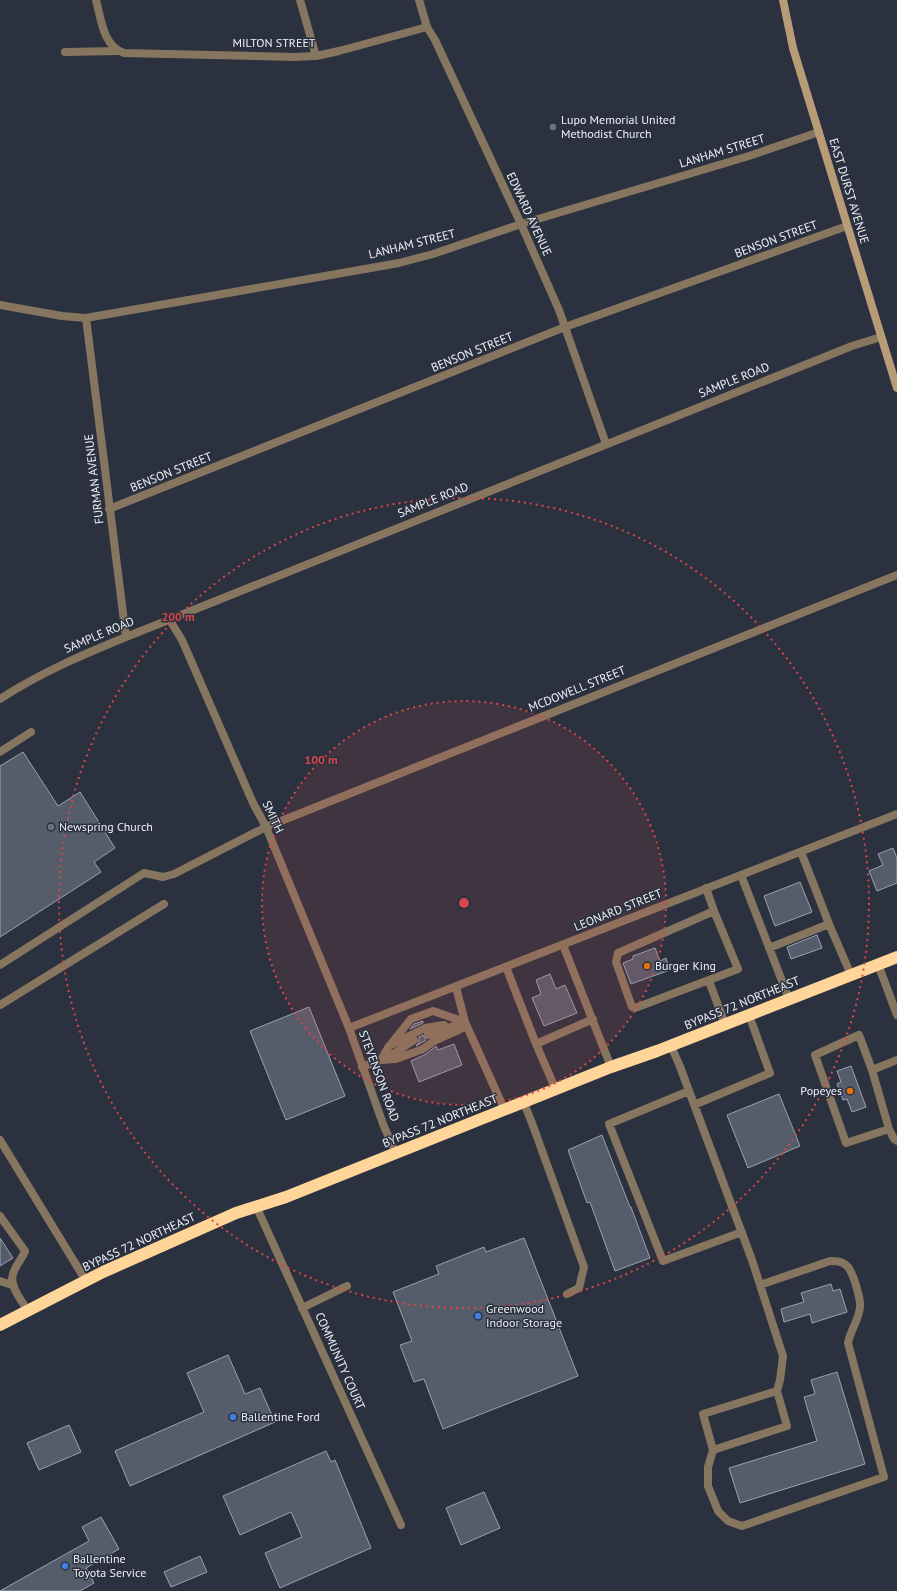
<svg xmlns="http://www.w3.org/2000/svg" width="897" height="1591" font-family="'PT Sans',sans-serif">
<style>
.building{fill:#555c6a;stroke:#9aa2b2}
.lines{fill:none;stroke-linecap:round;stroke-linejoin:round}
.lane{stroke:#87765f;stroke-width:8}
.street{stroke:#87765f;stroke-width:8}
.secondary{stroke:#b79c77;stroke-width:8}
.highway{stroke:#ffd59a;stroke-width:12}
.ring{fill:none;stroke:#d94647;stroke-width:2;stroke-dasharray:2 4}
.worship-dot{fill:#6b7280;stroke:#2b313e;stroke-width:1.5}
.food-dot{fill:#e8710a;stroke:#2b313e;stroke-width:1.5}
.shop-dot{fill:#3f7fe0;stroke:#2b313e;stroke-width:1.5}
.labels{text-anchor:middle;stroke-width:3;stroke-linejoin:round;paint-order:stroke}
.street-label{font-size:12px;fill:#edf1f9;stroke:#2b313e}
.poi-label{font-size:12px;fill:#edf1f9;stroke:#2b313e;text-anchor:start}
.centre{fill:#d94647;stroke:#2b313e;stroke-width:2}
.ring-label{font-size:12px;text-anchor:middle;font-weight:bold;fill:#d94647;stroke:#2b313e;stroke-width:3;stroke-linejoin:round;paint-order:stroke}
</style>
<rect width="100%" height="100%" fill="#2b313e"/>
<!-- building -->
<path class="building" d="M 23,752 L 58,806 L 80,792 L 115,848 L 94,862 L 101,872 L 0,937 L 0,766 Z
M 893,848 L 897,858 L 897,883 L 877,891 L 869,871 L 883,865 L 878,854 Z
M 800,882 L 812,912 L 775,926 L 764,896 Z
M 817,935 L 822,948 L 791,959 L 787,947 Z
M 655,948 L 660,961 L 666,958 L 670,970 L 631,984 L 623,963 L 633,959 L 633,956 Z
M 550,974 L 556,989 L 565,985 L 577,1013 L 544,1026 L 532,998 L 541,994 L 536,980 Z
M 309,1007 L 345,1096 L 286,1120 L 250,1031 Z
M 423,1021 L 423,1023 L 410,1029 L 414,1024 Z
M 423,1035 L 426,1040 L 416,1046 L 419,1042 L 419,1037 Z
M 454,1044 L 462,1065 L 419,1082 L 411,1061 L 426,1054 L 436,1046 L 438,1050 Z
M 851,1066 L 866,1107 L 852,1112 L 847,1099 L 843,1100 L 837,1084 L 841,1082 L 837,1071 Z
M 779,1094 L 800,1146 L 748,1168 L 727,1115 Z
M 602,1135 L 630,1207 L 631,1207 L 650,1258 L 615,1271 L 590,1202 L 587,1203 L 568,1150 Z
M 0,1238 L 13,1258 L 0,1266 Z
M 524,1238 L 578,1376 L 443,1429 L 424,1379 L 414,1382 L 400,1345 L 412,1341 L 393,1292 L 439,1274 L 436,1266 L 484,1247 L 486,1252 Z
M 831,1284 L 833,1291 L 840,1289 L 847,1312 L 812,1323 L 810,1314 L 784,1322 L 781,1309 L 804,1302 L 801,1293 Z
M 228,1355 L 245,1394 L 260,1388 L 275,1422 L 130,1486 L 115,1451 L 204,1412 L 187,1373 Z
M 837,1372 L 865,1464 L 740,1503 L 729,1468 L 817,1441 L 804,1397 L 815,1394 L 811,1380 Z
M 69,1425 L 81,1452 L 39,1470 L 27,1443 Z
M 326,1451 L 331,1462 L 335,1460 L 371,1548 L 280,1588 L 265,1553 L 302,1537 L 291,1512 L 240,1535 L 223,1496 Z
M 484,1492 L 500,1528 L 461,1545 L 446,1508 Z
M 101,1517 L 119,1549 L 86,1568 L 94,1583 L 80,1591 L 0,1591 L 89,1541 L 82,1527 Z
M 200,1556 L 207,1572 L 171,1587 L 164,1572 Z"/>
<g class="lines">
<!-- lane -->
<path class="lane" d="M 0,752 L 31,732
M 801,852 L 829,924
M 741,875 L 789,999
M 706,888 L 714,911 L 738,969 L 635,1008 L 632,1007 L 616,962 L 618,953 L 714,911
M 563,945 L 611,1067
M 769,948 L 829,924 L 851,975
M 878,964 L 897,1015
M 0,965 L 144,873 L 163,877 L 174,874 L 266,827
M 506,967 L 536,1044 L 556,1090
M 709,981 L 725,1024
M 456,987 L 465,1022
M 0,1005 L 164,904
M 428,1035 L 465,1022 L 505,1111
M 859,1035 L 872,1070 L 889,1129 L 846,1143 L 815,1055 Z
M 391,1044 L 411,1019 L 433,1011 L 465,1022
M 536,1044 L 593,1019
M 671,1046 L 679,1064 L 752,1260 L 783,1356 L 780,1380 L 777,1391 L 703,1414 L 713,1450 L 787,1426 L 777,1391
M 381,1060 L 389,1046 L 425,1028 L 444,1025
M 381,1060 L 396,1059 L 423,1049 L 434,1041 L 467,1026
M 362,1067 L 389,1057 L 414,1040
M 872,1070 L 897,1060
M 689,1091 L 609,1124 L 663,1261 L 742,1232
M 524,1103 L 532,1123 L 584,1267 L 579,1288 L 567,1294
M 694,1105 L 770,1073 L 749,1015
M 889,1129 L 894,1139 L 897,1141
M 0,1140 L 86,1281
M 0,1216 L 25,1251 C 22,1259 15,1266 13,1274 C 9,1286 22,1301 28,1311
M 0,1281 L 12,1285
M 302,1308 L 347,1286
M 713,1450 L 708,1467 L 708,1486 L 718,1511 L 728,1521 L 742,1526 L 884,1477 L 848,1343 C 850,1331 859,1320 860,1307 C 861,1300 853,1271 847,1266 C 842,1261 836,1261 830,1261 L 760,1285"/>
<!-- street -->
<path class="street" d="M 96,0 C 101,19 103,46 124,53 L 294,57 L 316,56 L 339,51 L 427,27
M 300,0 L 316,56
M 419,0 L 427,27 L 435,40 L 521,224 L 559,310 L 606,444
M 65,52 L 118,51
M 0,305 L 62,316 L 86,318 L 399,263 L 433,254 L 521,224 L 749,156 L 819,132
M 86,318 L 126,637
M 109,509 L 565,327 L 847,226
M 169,619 L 182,640 L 253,803 L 266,827 L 349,1028 L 383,1124 L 396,1154
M 0,699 C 40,673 82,655 126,637 L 852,346 L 881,337
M 266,827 L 897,575
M 349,1028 L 897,814
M 256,1206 L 401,1525"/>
<!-- secondary -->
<path class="secondary" d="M 783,0 L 793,48 L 897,388"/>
<!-- highway -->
<path class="highway" d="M 0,1325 L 103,1272 L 236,1213 L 286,1197 L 611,1067 L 657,1051 L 897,957"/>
</g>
<!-- distance rings -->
<circle cx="464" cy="903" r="202" fill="#d94647" fill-opacity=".12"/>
<g class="ring">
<circle cx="464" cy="903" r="202"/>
<circle cx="464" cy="903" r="405"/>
</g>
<!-- markers -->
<g class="worship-dot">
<circle cx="553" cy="127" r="4"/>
<circle cx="51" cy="827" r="4"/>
</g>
<g class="food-dot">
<circle cx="647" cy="966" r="4"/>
<circle cx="850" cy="1091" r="4"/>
</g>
<g class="shop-dot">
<circle cx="478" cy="1316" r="4"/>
<circle cx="233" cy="1417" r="4"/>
<circle cx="65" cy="1566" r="4"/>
</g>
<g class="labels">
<!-- street labels -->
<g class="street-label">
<text x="274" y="47">MILTON STREET</text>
<text transform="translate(722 151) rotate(-17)" y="4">LANHAM STREET</text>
<text transform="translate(849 191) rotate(73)" y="4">EAST DURST AVENUE</text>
<text transform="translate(529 214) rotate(65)" y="4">EDWARD AVENUE</text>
<text transform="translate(776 239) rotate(-20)" y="4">BENSON STREET</text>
<text transform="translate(412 244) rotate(-14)" y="4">LANHAM STREET</text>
<text transform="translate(472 352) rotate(-22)" y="4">BENSON STREET</text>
<text transform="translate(734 380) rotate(-22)" y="4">SAMPLE ROAD</text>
<text transform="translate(171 472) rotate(-22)" y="4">BENSON STREET</text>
<text transform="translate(94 479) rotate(-97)" y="4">FURMAN AVENUE</text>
<text transform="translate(433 500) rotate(-22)" y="4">SAMPLE ROAD</text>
<text transform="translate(99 635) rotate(-23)" y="4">SAMPLE ROAD</text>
<text transform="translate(577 689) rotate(-22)" y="4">MCDOWELL STREET</text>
<text transform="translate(273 817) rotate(65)" y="4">SMITH</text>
<text transform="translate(618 910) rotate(-22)" y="4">LEONARD STREET</text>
<text transform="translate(742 1003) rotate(-22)" y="4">BYPASS 72 NORTHEAST</text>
<text transform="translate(379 1076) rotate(70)" y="4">STEVENSON ROAD</text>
<text transform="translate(440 1121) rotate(-22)" y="4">BYPASS 72 NORTHEAST</text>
<text transform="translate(139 1242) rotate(-25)" y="4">BYPASS 72 NORTHEAST</text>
<text transform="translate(340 1361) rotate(66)" y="4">COMMUNITY COURT</text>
</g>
<!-- poi labels -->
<g class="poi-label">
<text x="561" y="124">Lupo Memorial United<tspan x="561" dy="14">Methodist Church</tspan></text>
<text x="59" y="831">Newspring Church</text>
<text x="655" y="970">Burger King</text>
<text x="842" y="1095" text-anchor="end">Popeyes</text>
<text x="486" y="1313">Greenwood<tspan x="486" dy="14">Indoor Storage</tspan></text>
<text x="241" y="1421">Ballentine Ford</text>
<text x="73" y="1563">Ballentine<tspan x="73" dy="14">Toyota Service</tspan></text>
</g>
</g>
<circle cx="464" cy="903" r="6" class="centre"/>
<g class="ring-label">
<text x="178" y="621">200 m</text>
<text x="321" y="764">100 m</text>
</g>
</svg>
